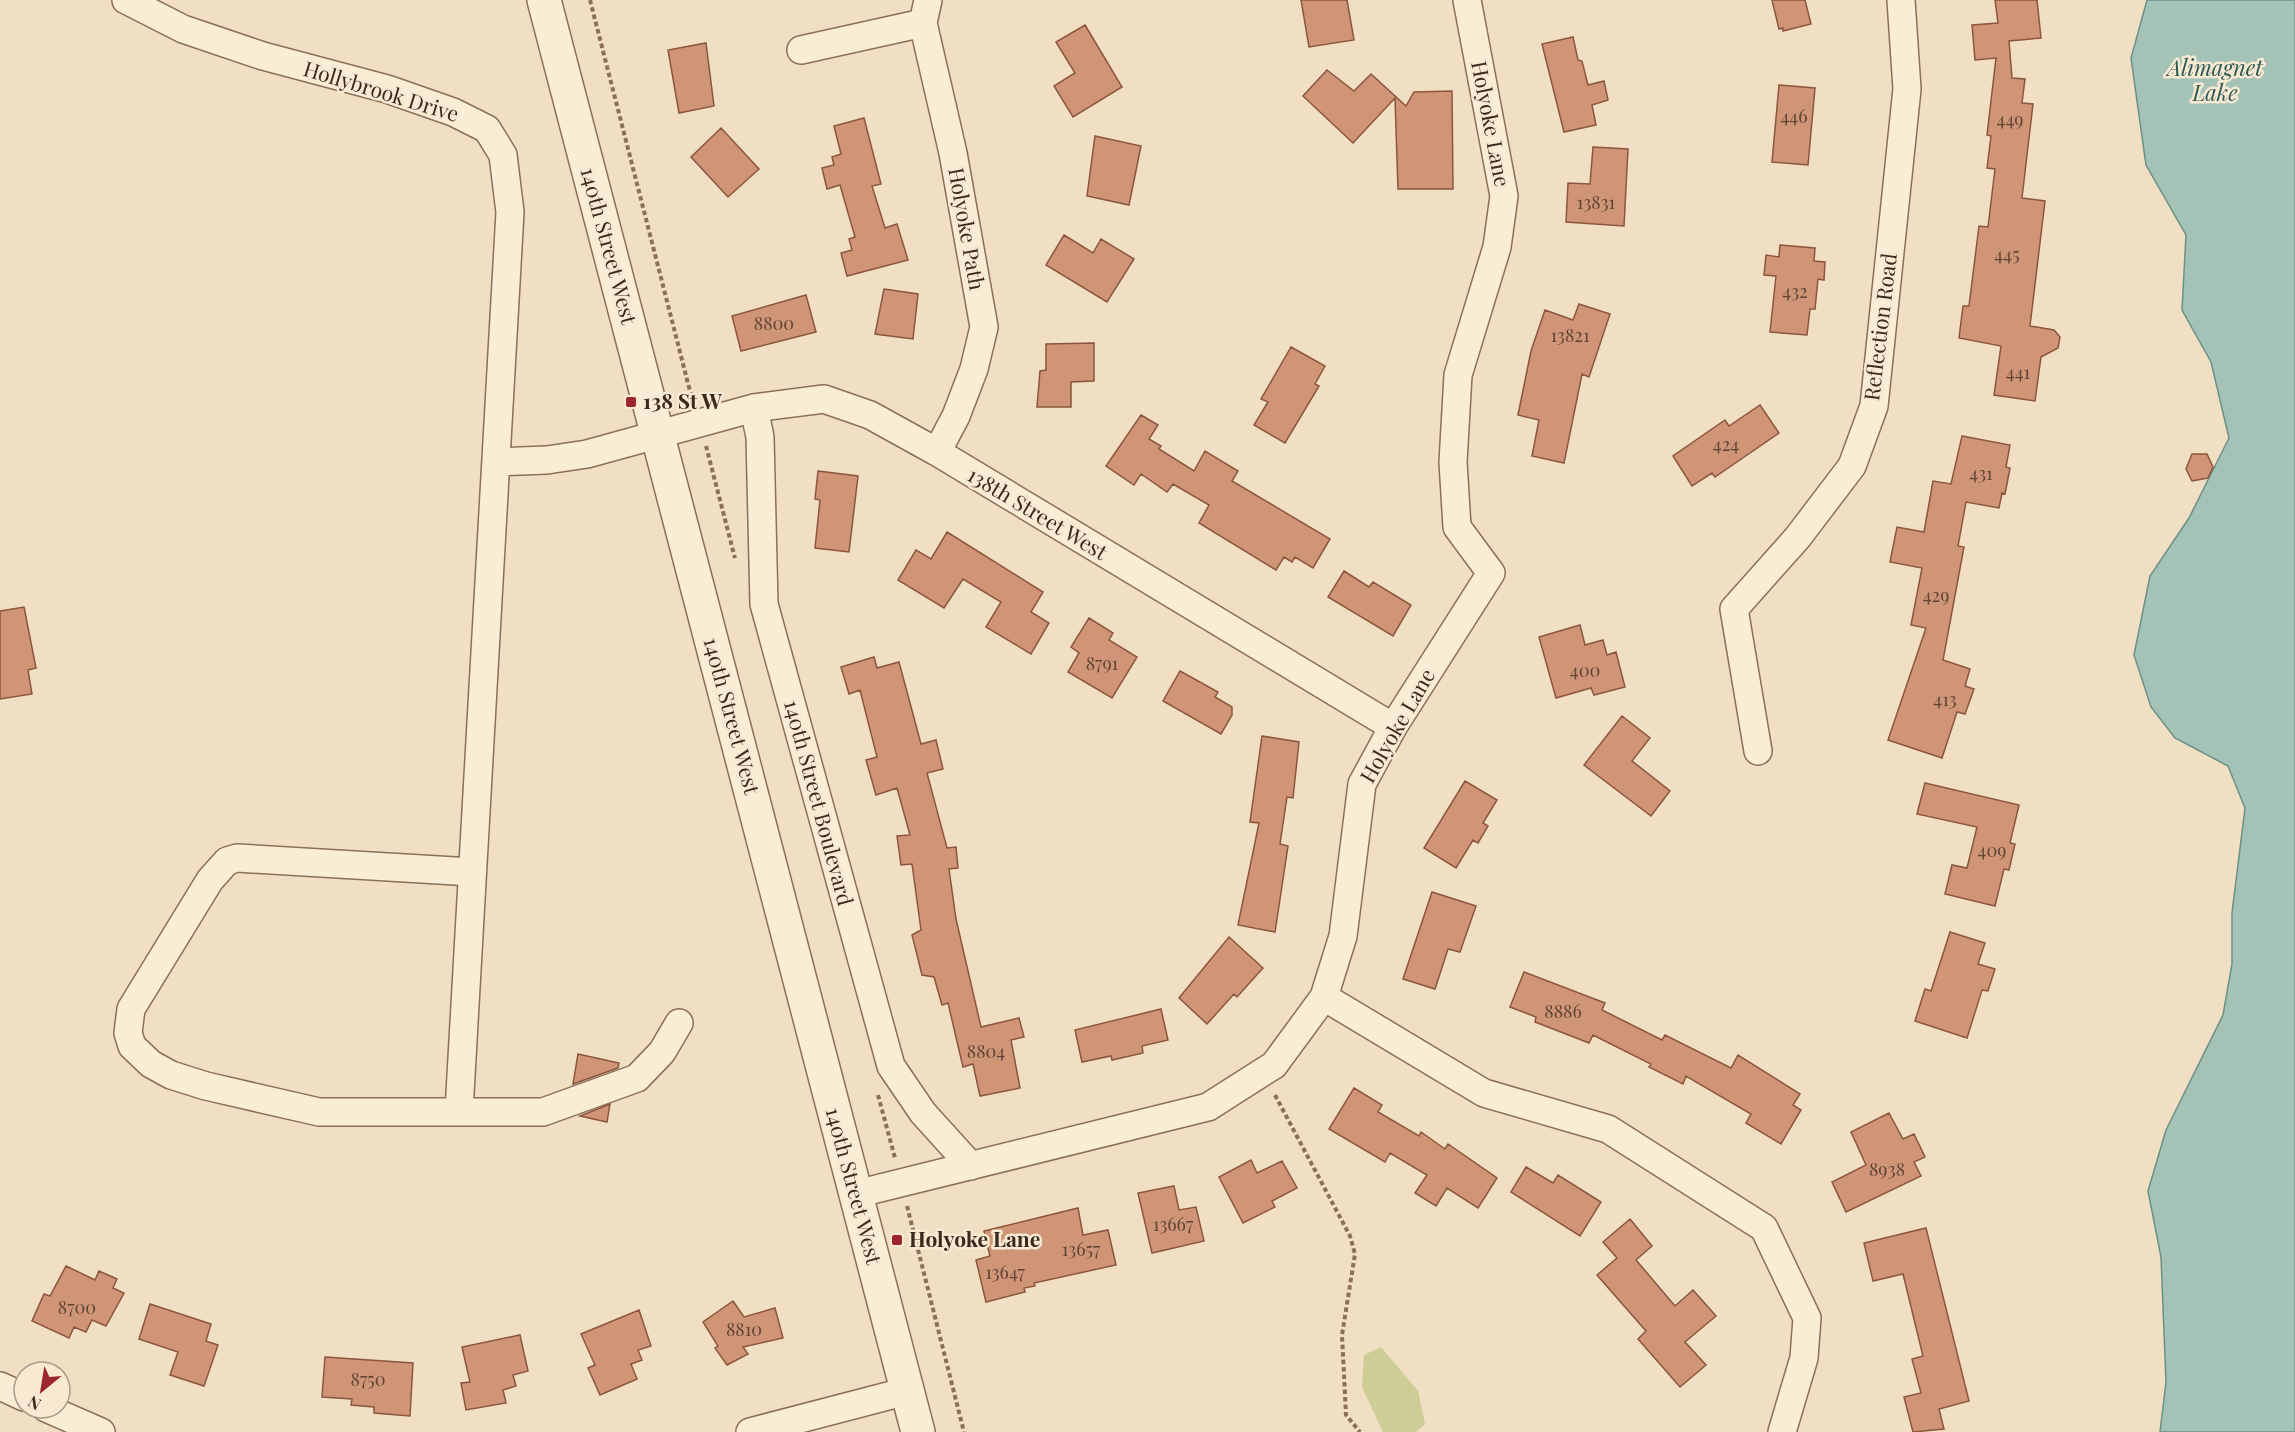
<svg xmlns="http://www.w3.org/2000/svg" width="2295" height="1432" font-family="'Playfair Display',serif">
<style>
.green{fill:#ccce96}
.water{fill:#a5c2b7;stroke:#6b9185;stroke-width:1.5}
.building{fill:#d09577;stroke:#8b563d;stroke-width:1.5}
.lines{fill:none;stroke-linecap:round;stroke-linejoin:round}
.minor-casing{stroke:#8b6f59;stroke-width:30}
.tertiary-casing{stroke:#8b6f59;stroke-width:36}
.path{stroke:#8b6f59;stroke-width:4;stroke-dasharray:4.5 3;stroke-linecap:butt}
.minor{stroke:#faedd6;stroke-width:27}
.tertiary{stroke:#faedd6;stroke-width:33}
.poi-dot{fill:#9c2630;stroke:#f7e9d2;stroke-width:2}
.labels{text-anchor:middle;stroke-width:5;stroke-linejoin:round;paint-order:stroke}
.number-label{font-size:18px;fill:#604434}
.street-label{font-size:21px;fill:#3a291d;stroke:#f7e9d2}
.poi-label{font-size:21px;font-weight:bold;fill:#3a291d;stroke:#f7e9d2;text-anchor:start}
.water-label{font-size:22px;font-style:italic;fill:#2c5a54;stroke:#f7e9d2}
</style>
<rect width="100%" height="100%" fill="#f0dfc2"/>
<!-- green -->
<path class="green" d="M 1381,1347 L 1418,1391 L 1425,1424 L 1416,1432 L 1383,1432 L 1362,1387 L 1364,1355 Z"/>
<!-- water -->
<path class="water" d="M 2147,0 L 2295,0 L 2295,1432 L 2160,1432 L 2166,1382 L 2161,1257 L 2148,1191 L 2166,1130 L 2223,1015 L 2232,964 L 2232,913 L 2245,808 L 2228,766 L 2175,738 L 2151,707 L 2134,655 L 2150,576 L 2189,518 L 2229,438 L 2211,362 L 2182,310 L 2186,235 L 2146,165 L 2131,58 Z"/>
<!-- building -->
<path class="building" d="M 1301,0 L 1347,0 L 1354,40 L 1309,47 Z
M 1772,0 L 1805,0 L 1811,24 L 1783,31 L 1783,28 L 1779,29 Z
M 1995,0 L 2037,0 L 2041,38 L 2009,41 L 2012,78 L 2025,79 L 2022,103 L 2033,104 L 2022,198 L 2045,201 L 2030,326 L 2054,330 L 2060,337 L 2058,348 L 2041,357 L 2035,401 L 1994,395 L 2001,346 L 1959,338 L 1963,306 L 1969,306 L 1979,226 L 1988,227 L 1995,169 L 1987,168 L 1991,136 L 1987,135 L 1996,58 L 1975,60 L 1972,25 L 1998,23 Z
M 1085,25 L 1122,87 L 1073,117 L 1054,86 L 1075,73 L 1056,42 Z
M 1573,37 L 1578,60 L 1582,61 L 1588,85 L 1604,81 L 1608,100 L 1592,105 L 1596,125 L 1564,132 L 1542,44 Z
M 706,43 L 714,106 L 679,113 L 668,50 Z
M 1327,70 L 1354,91 L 1371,74 L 1406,106 L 1414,92 L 1452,91 L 1453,189 L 1398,189 L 1395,98 L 1353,143 L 1303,96 Z
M 1779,85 L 1815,88 L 1808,165 L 1772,162 Z
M 864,118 L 881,184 L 872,186 L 885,228 L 897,224 L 908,260 L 847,276 L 841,253 L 852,250 L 849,239 L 855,237 L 840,185 L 827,189 L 822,168 L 834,165 L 832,157 L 841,154 L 834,126 Z
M 721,128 L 759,169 L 728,197 L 691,157 Z
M 1095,136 L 1141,146 L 1129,205 L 1087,196 Z
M 1593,147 L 1628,149 L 1624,226 L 1566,222 L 1568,183 L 1590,184 Z
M 1064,235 L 1093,253 L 1101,239 L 1134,259 L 1107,302 L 1046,265 Z
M 1780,245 L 1815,248 L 1814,261 L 1825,262 L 1824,280 L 1818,279 L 1815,309 L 1810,309 L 1807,335 L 1770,332 L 1776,276 L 1764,275 L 1766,255 L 1779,257 Z
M 884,289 L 918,294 L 913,339 L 875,334 Z
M 806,295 L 816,332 L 741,351 L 732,316 Z
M 1579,304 L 1610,314 L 1589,377 L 1582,374 L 1564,463 L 1532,456 L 1539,420 L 1518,415 L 1531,351 L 1545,310 L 1573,320 Z
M 1094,343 L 1094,381 L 1071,382 L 1071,407 L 1037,407 L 1040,371 L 1046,370 L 1046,344 Z
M 1291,347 L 1325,366 L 1315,384 L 1319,386 L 1285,443 L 1254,425 L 1268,402 L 1261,399 Z
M 1760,405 L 1779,433 L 1715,477 L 1712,473 L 1692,486 L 1673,456 L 1725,420 L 1729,426 Z
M 1141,415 L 1158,425 L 1149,439 L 1161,446 L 1159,449 L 1194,471 L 1205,451 L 1238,471 L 1232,481 L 1330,539 L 1313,568 L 1295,557 L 1292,562 L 1284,557 L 1276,570 L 1199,523 L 1209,505 L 1173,484 L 1167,492 L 1141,474 L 1134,485 L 1106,466 Z
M 1962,436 L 2010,445 L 2006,467 L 2010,468 L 2005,494 L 2002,493 L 1999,508 L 1966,502 L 1958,546 L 1964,547 L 1943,660 L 1970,669 L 1965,686 L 1974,689 L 1965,714 L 1957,712 L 1942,758 L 1888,740 L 1926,628 L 1911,625 L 1922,568 L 1890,562 L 1897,527 L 1924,532 L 1933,481 L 1951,484 Z
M 2192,454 L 2207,454 L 2213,467 L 2208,478 L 2192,481 L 2186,469 Z
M 818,471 L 858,476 L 849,552 L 815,548 L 820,500 L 815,499 Z
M 947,532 L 1043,592 L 1031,612 L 1049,623 L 1031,654 L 986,627 L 1001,602 L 963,579 L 944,608 L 898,580 L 916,550 L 931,559 Z
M 1344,571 L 1369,587 L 1373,582 L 1411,605 L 1393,636 L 1328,597 Z
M 24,607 L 36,668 L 28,670 L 32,694 L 0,699 L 0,611 Z
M 1089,618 L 1113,633 L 1109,640 L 1137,657 L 1112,698 L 1068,672 L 1079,653 L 1071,647 Z
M 1580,625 L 1585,645 L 1603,640 L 1607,655 L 1616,652 L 1625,687 L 1594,695 L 1591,688 L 1556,698 L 1539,637 Z
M 874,657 L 877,668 L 899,662 L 921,744 L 936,740 L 943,769 L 927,773 L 947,848 L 956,847 L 958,868 L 949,869 L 956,919 L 981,1027 L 1019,1018 L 1024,1037 L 1011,1040 L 1020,1088 L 980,1096 L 973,1064 L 963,1067 L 948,1003 L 942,1005 L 934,977 L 922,975 L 912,935 L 921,930 L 912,864 L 901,865 L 897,836 L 910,835 L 897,788 L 876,795 L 866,760 L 877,757 L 860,690 L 849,694 L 841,667 Z
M 1180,671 L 1218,692 L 1215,697 L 1232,707 L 1232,715 L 1221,734 L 1163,701 Z
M 1622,716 L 1650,738 L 1632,761 L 1670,791 L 1651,816 L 1584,765 Z
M 1262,736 L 1299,742 L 1293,798 L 1287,797 L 1280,844 L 1288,846 L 1275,932 L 1238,925 L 1259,823 L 1250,822 Z
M 1465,781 L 1497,800 L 1483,823 L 1488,826 L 1478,843 L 1473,840 L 1456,868 L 1424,848 Z
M 1925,783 L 2019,805 L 2010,843 L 2015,844 L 2009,870 L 2004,869 L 1995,906 L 1945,894 L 1952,865 L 1967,868 L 1977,827 L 1917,814 Z
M 1432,892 L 1476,906 L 1460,952 L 1448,949 L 1435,989 L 1403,979 Z
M 1950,932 L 1985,943 L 1978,964 L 1995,969 L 1988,991 L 1982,990 L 1967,1038 L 1915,1021 L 1925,989 L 1931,991 Z
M 1229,937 L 1263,968 L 1237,997 L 1234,994 L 1207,1024 L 1179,998 Z
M 1524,972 L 1605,1003 L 1602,1010 L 1662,1040 L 1665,1035 L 1731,1068 L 1738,1055 L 1800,1094 L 1793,1105 L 1801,1110 L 1781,1144 L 1746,1123 L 1751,1114 L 1686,1076 L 1683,1084 L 1649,1067 L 1651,1064 L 1593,1035 L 1589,1043 L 1535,1022 L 1536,1017 L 1510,1007 Z
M 1161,1009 L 1168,1040 L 1142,1046 L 1143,1053 L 1112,1060 L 1111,1056 L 1082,1062 L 1075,1030 Z
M 578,1054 L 619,1063 L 618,1068 L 573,1084 Z
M 1354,1088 L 1382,1105 L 1378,1112 L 1419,1136 L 1421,1132 L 1445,1149 L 1448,1144 L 1497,1178 L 1478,1208 L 1447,1188 L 1436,1206 L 1415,1193 L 1427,1175 L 1390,1153 L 1385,1162 L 1329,1129 Z
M 610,1104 L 607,1122 L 580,1116 Z
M 1889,1113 L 1903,1139 L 1914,1134 L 1925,1157 L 1914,1162 L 1921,1176 L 1846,1212 L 1832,1182 L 1866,1165 L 1851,1132 Z
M 1251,1160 L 1257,1173 L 1282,1161 L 1297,1188 L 1272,1201 L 1275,1207 L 1243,1223 L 1219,1177 Z
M 1526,1167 L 1553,1183 L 1558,1175 L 1601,1202 L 1580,1236 L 1511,1192 Z
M 1174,1186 L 1179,1210 L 1196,1207 L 1204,1241 L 1152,1253 L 1138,1193 Z
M 1078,1208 L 1083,1235 L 1108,1230 L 1116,1265 L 1034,1283 L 1035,1286 L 1024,1288 L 1025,1292 L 986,1302 L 976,1260 L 990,1256 L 984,1231 Z
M 1630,1219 L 1652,1246 L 1636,1260 L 1675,1306 L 1693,1290 L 1716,1316 L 1685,1342 L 1706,1365 L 1680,1387 L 1638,1339 L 1646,1331 L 1597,1275 L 1617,1258 L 1603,1242 Z
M 1926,1228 L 1969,1401 L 1939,1409 L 1944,1429 L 1913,1432 L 1904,1397 L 1921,1393 L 1912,1359 L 1923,1356 L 1903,1274 L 1873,1281 L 1864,1243 Z
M 66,1266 L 95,1280 L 99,1271 L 117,1279 L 113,1288 L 124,1293 L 106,1326 L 92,1320 L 86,1332 L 74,1327 L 69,1338 L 32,1321 L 44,1294 L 50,1296 Z
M 733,1301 L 744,1317 L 775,1308 L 783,1338 L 743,1347 L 748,1354 L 727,1365 L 715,1348 L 718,1346 L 703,1322 Z
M 150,1304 L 211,1324 L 206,1341 L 218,1345 L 204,1386 L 170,1375 L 178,1352 L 139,1339 Z
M 639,1310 L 651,1346 L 638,1350 L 642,1360 L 631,1364 L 637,1379 L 600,1395 L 588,1368 L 595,1365 L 581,1334 Z
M 520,1335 L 528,1371 L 513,1375 L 516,1386 L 503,1390 L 506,1403 L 466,1410 L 461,1383 L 470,1382 L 462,1347 Z
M 325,1357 L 413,1363 L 410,1416 L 374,1413 L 374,1407 L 351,1405 L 352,1399 L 322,1397 Z"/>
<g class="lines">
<!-- minor casing -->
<g class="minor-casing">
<path id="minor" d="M 126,0 L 183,29 L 263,56 L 387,89 L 453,112 L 487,129 L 503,155 L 510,212 L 459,1111
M 928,0 L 923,23 L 953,153 L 984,327 L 974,369 L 956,416 L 937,452
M 801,50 L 923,23
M 754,408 L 760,437 L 764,604 L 891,1066 L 923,1113 L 971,1166
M 496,462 L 547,460 L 587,454 L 754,408 L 824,399 L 870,415 L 937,452 L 1393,727
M 1758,751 L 1734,609 L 1798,537 L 1852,466 L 1874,406 L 1907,89 L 1901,0
M 472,872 L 237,858 L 227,861 L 210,880 L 131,1009 L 128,1033 L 132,1046 L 151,1064 L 171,1075 L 206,1086 L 319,1112 L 543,1112 L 637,1078 L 662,1052 L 679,1023
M 1324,997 L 1484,1093 L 1608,1129 L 1764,1228 L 1807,1318 L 1804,1358 L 1782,1432
M 856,1194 L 1208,1107 L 1274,1065 L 1324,997 L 1343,936 L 1362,784 L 1393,727 L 1491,573 L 1457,527 L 1453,462 L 1458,375 L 1497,247 L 1504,196 L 1467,0
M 0,1386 L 24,1397
M 46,1408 L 101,1432
M 750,1432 L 907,1391"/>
</g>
<!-- tertiary casing -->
<g class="tertiary-casing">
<path id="tertiary" d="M 544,0 L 918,1432"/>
</g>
<!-- path -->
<path class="path" d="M 590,0 L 692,399
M 706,446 L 735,558
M 878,1095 L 895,1158
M 1275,1095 L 1350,1236 L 1355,1254 L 1342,1335 L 1346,1415 L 1360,1432
M 907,1206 L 964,1432"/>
<!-- minor -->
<use href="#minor" class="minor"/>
<!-- tertiary -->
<use href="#tertiary" class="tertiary"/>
</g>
<!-- markers -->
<g class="poi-dot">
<rect x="625" y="396" width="12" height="12" rx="3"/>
<rect x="891" y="1234" width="12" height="12" rx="3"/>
</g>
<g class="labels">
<!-- number labels -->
<g class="number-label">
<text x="1794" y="123">446</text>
<text x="2010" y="126">449</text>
<text x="1596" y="209">13831</text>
<text x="2007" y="261">445</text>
<text x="1795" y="298">432</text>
<text x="774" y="330">8800</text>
<text x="1570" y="342">13821</text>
<text x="2018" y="379">441</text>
<text x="1726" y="451">424</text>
<text x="1981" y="480">431</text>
<text x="1936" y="602">429</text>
<text x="1102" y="670">8791</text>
<text x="1585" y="677">400</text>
<text x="1945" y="706">413</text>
<text x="1992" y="857">409</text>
<text x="1563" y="1018">8886</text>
<text x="986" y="1058">8804</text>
<text x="1887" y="1176">8938</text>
<text x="1173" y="1231">13667</text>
<text x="1081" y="1256">13657</text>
<text x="1005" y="1279">13647</text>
<text x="77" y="1314">8700</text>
<text x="744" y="1336">8810</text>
<text x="368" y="1386">8750</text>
</g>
<!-- street labels -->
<g class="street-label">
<text transform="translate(381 92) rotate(17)" y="7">Hollybrook Drive</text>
<text transform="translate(1490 124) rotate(79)" y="7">Holyoke Lane</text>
<text transform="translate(966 229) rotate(80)" y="7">Holyoke Path</text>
<text transform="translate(608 246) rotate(75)" y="7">140th Street West</text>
<text transform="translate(1881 327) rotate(-83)" y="7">Reflection Road</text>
<text transform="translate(1037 514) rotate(31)" y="7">138th Street West</text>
<text transform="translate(731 716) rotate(75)" y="7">140th Street West</text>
<text transform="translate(1398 726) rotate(-60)" y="7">Holyoke Lane</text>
<text transform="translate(818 803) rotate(75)" y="7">140th Street Boulevard</text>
<text transform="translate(853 1186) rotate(75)" y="7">140th Street West</text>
</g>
<!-- poi labels -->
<g class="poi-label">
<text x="643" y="409">138 St W</text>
<text x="909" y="1247">Holyoke Lane</text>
</g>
<!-- water labels -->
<g class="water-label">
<text x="2215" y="76">Alimagnet<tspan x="2215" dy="25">Lake</tspan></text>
</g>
</g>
<!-- north arrow -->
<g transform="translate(42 1390) rotate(210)"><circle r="28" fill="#f7e9d2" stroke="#ab9c8a" stroke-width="1.5"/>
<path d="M0-4.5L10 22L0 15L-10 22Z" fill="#9c2630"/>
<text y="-9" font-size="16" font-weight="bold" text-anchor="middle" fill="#3a291d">N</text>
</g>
</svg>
